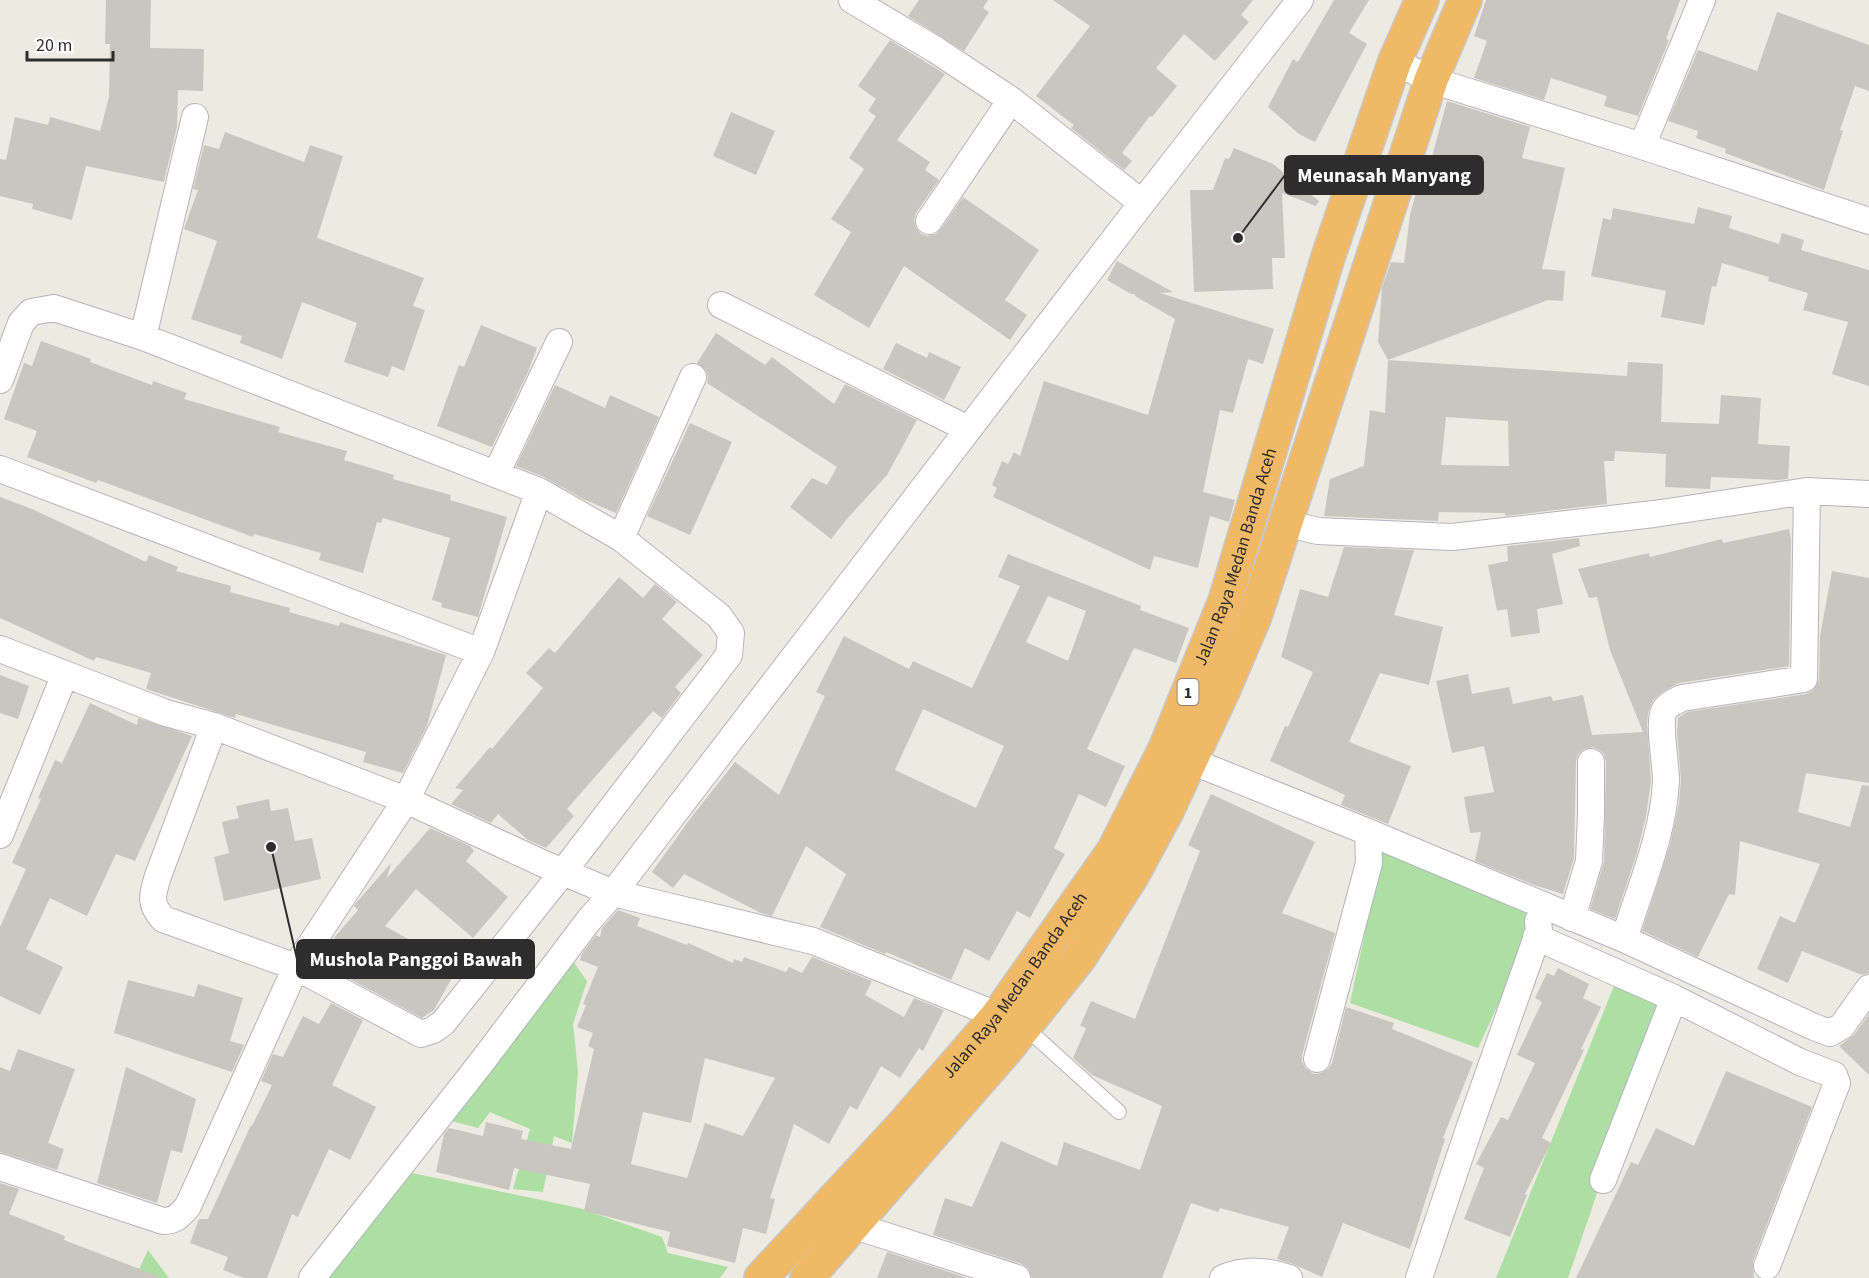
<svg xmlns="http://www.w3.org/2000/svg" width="1869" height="1278" font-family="'Source Sans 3',sans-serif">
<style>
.green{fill:#addea3}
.building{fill:#c9c6c0;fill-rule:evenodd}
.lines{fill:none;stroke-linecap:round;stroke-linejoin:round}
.lane-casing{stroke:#b4b4bf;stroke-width:16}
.street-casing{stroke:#b4b4bf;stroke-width:28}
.highway-casing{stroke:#c8c8c8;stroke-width:36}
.lane{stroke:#fff;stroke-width:14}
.street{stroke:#fff;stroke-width:26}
.highway{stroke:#f0b968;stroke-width:33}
.labels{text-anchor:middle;stroke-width:4.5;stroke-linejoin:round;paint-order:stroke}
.shield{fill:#fff;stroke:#6c6c6c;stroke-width:1.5}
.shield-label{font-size:16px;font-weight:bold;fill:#2d2d2d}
.street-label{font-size:18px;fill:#2d2d2d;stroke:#fff}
.leader{fill:none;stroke:#2d2d2d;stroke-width:2}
.callout-dot{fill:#2d2d2d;stroke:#fff;stroke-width:2}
.callout{fill:#2d2d2d;stroke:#2d2d2d;stroke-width:2}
.callout-label{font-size:20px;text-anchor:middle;font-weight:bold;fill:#fff}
</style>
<rect width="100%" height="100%" fill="#edeae1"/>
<!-- green -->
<path class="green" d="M 1383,848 L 1538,918 L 1478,1048 L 1350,1003 Z
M 570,957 L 587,981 L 573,1024 L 578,1072 L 572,1143 L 554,1136 L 543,1192 L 513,1189 L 530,1129 L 490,1112 L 478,1128 L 444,1119 Z
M 1616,981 L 1663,1001 L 1568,1278 L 1496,1278 Z
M 412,1173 L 579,1208 L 662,1237 L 668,1253 L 728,1267 L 720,1278 L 323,1278 Z
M 148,1250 L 169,1278 L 135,1278 Z"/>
<!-- building -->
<path class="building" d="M 106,0 L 151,0 L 150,48 L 204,49 L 203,91 L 178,90 L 177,127 L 164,182 L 86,166 L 72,220 L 32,209 L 33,204 L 0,196 L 0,159 L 6,160 L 15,117 L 48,125 L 50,117 L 100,131 L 109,97 L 110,44 L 105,44 Z
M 919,0 L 988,0 L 983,8 L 989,12 L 964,51 L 908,16 Z
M 1053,0 L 1253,0 L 1241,15 L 1249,22 L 1215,61 L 1184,34 L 1156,68 L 1177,86 L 1152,117 L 1150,116 L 1122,153 L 1132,161 L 1124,170 L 1071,128 L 1074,125 L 1036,96 L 1090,26 Z
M 1334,0 L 1369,0 L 1349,33 L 1367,44 L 1315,142 L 1299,134 L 1268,107 L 1293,59 L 1298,62 Z
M 1486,0 L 1680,0 L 1666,39 L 1669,40 L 1638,116 L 1604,106 L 1607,96 L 1551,78 L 1544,100 L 1474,78 L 1487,41 L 1474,36 Z
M 1777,12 L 1869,45 L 1869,91 L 1855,86 L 1840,130 L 1843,131 L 1824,190 L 1725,153 L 1726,149 L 1696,138 L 1698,131 L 1668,121 L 1698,50 L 1757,71 Z
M 890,40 L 945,74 L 897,140 L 930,162 L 925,170 L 939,180 L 916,213 L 914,220 L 916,228 L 921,234 L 927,236 L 936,234 L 941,229 L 963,197 L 1039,250 L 1005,300 L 1027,315 L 1010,340 L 904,266 L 869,328 L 814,295 L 851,232 L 831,219 L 864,169 L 849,158 L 876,116 L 868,111 L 876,99 L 858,86 Z
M 1447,101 L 1530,127 L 1522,158 L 1565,168 L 1542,269 L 1565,271 L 1563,301 L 1548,300 L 1388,360 L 1378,342 L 1382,288 L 1391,262 L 1404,263 L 1410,215 L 1421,174 L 1427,175 Z
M 731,112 L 775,131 L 756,175 L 713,156 Z
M 225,132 L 304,162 L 310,145 L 343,156 L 317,238 L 424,278 L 413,306 L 425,310 L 404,371 L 392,366 L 388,377 L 344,362 L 357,323 L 302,302 L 282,359 L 240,343 L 242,336 L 191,319 L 217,241 L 184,229 L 198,190 L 193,189 L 204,145 L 219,149 Z
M 1234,148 L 1273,164 L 1319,201 L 1316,206 L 1282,193 L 1285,258 L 1272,258 L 1273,289 L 1194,292 L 1190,190 L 1213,190 L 1225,158 L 1229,159 Z
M 1698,207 L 1732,216 L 1729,228 L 1779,244 L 1782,233 L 1804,240 L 1801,250 L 1869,270 L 1869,386 L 1832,374 L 1848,322 L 1803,310 L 1808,293 L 1768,281 L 1769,277 L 1722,263 L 1716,287 L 1712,286 L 1704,325 L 1661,317 L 1666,291 L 1591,276 L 1603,218 L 1611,220 L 1613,208 L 1694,224 Z
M 1117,261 L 1173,292 L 1160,293 L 1274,329 L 1263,364 L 1248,359 L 1233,413 L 1220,410 L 1203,492 L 1235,500 L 1229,522 L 1210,516 L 1198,568 L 1154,556 L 1150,570 L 993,497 L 997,488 L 992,485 L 1002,461 L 1008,464 L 1014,452 L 1020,456 L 1044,381 L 1148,415 L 1175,319 L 1135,296 L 1135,294 L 1131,294 L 1107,280 Z
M 481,325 L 537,348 L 528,372 L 492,447 L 437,426 L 459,365 L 464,367 Z
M 716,333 L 765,365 L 772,357 L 834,404 L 845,384 L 917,420 L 887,475 L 847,519 L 831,539 L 790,507 L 812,478 L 827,485 L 837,467 L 707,383 L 708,376 L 705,369 L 697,363 Z
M 41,341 L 91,359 L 90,362 L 152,385 L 153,381 L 187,393 L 184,399 L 280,427 L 278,432 L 347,451 L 344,460 L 394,475 L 393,479 L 451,495 L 450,500 L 507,517 L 478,617 L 441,607 L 442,603 L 432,600 L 450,538 L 383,518 L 381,523 L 377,522 L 363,573 L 319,560 L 321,553 L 254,534 L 253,537 L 98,480 L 96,483 L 27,457 L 37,431 L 4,419 L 24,363 L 32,366 Z
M 896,343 L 927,358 L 929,352 L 961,367 L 944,400 L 883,369 Z
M 1388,360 L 1627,376 L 1628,362 L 1663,364 L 1661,422 L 1719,424 L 1721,395 L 1761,398 L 1758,444 L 1790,446 L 1788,479 L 1778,480 L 1711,477 L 1710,489 L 1665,487 L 1666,454 L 1615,451 L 1614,461 L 1604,461 L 1607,504 L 1505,516 L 1505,513 L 1439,512 L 1438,521 L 1324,516 L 1330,479 L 1364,466 L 1370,410 L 1385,413 ZM 1446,417 L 1508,421 L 1509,466 L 1441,465 Z
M 555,385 L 605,408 L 610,395 L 659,417 L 616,513 L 583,499 L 544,477 L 516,466 Z
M 690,423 L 732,442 L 690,535 L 647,516 Z
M 0,497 L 32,509 L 146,562 L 149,555 L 178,567 L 176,571 L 231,586 L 230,592 L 290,608 L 289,612 L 339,626 L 340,622 L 446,655 L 427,726 L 403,773 L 363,762 L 366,752 L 236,714 L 235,718 L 146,689 L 151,673 L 96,657 L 94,661 L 0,618 Z
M 1789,529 L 1791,539 L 1789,666 L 1679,683 L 1664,691 L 1653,700 L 1648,713 L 1647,724 L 1651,780 L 1646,817 L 1636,856 L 1615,919 L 1590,909 L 1604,862 L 1606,762 L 1604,754 L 1598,749 L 1592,747 L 1584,749 L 1578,754 L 1576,761 L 1574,858 L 1563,894 L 1534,885 L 1475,861 L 1481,832 L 1470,833 L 1464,797 L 1494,792 L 1484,746 L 1452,753 L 1436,681 L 1468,674 L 1472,694 L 1509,687 L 1513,704 L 1551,696 L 1553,701 L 1583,695 L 1592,735 L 1643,732 L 1610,650 L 1597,597 L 1589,598 L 1578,569 L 1649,553 L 1650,557 L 1722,539 L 1723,543 Z
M 1579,538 L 1580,546 L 1552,554 L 1563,604 L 1537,609 L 1540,633 L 1511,637 L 1507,609 L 1497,611 L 1488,565 L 1508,561 L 1507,546 Z
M 1344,547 L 1414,550 L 1394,615 L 1443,627 L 1429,685 L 1380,673 L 1349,742 L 1411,766 L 1388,824 L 1341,805 L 1345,795 L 1270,761 L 1285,726 L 1288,727 L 1313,672 L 1281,657 L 1300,589 L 1328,597 Z
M 1008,554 L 1141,606 L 1140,610 L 1189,628 L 1176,663 L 1134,648 L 1087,749 L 1125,766 L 1106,807 L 1079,794 L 1054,848 L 1065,854 L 1030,918 L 1017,911 L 989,961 L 965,948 L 951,980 L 886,952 L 885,954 L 820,927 L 846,874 L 806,846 L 772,916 L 761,913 L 684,874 L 673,888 L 652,872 L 690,819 L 735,762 L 779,795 L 825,696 L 816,692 L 844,636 L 909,669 L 913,661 L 972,688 L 1020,586 L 998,577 ZM 1048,596 L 1086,611 L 1068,661 L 1026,642 ZM 923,709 L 1004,746 L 976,808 L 895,770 Z
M 1832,571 L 1869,578 L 1869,783 L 1806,773 L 1798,812 L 1850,827 L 1862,785 L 1869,786 L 1869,973 L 1862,975 L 1802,951 L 1788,983 L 1757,969 L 1780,916 L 1795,923 L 1820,864 L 1740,841 L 1735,895 L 1729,894 L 1698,957 L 1642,931 L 1670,845 L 1679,803 L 1681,779 L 1677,733 L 1678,718 L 1687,712 L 1806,694 L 1813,691 L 1819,680 L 1820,636 Z
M 619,577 L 643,598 L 655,584 L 677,602 L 662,619 L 703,655 L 675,687 L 681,693 L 662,718 L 653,711 L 595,777 L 567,809 L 574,816 L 546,848 L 528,840 L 498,814 L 491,823 L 451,804 L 463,790 L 455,788 L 490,747 L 492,749 L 543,688 L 526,673 L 549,648 L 555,653 Z
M 0,675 L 29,686 L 18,719 L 0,713 Z
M 90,703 L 137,725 L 138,718 L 192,736 L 135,861 L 116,854 L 87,916 L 50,898 L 26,949 L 63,967 L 40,1015 L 0,996 L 0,927 L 26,869 L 12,863 L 41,799 L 38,798 L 55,760 L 62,763 Z
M 1211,794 L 1315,842 L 1282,913 L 1335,933 L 1302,1055 L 1302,1062 L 1306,1069 L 1314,1074 L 1321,1073 L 1328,1069 L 1332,1063 L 1346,1007 L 1394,1023 L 1392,1029 L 1473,1062 L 1443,1138 L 1445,1139 L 1410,1249 L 1343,1223 L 1322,1277 L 1293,1264 L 1277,1259 L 1289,1227 L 1220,1208 L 1218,1212 L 1191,1203 L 1162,1278 L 1032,1278 L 1028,1268 L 1022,1264 L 933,1235 L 945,1198 L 972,1207 L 1001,1141 L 1057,1166 L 1064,1142 L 1140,1170 L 1162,1106 L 1092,1075 L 1073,1058 L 1086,1028 L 1080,1026 L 1091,1001 L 1135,1019 L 1200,851 L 1188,845 Z
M 269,799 L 271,811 L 288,808 L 295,841 L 312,838 L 321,879 L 224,901 L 214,857 L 229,853 L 222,822 L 239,818 L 236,806 Z
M 430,828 L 470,846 L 474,851 L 466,861 L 508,897 L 473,938 L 416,889 L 385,926 L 458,967 L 434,1010 L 422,1018 L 326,966 L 344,946 L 334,938 L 358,910 L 354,906 L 356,903 L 391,863 L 387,878 Z
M 618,910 L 640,918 L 637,926 L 687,945 L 688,943 L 733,963 L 734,959 L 742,962 L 744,957 L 786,972 L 789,967 L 802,973 L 812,957 L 872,981 L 865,995 L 904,1017 L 914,998 L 944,1010 L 923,1051 L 919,1048 L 900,1078 L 881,1066 L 857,1110 L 850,1106 L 829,1144 L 794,1124 L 770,1198 L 775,1199 L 766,1234 L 743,1228 L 735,1263 L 667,1246 L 670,1232 L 584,1211 L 590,1184 L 514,1168 L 509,1190 L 436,1172 L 444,1134 L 449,1128 L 483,1136 L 486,1122 L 523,1131 L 521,1139 L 571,1149 L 594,1049 L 588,1046 L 593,1033 L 577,1027 L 586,1005 L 583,1004 L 598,967 L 580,960 L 582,954 L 596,935 L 600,937 L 602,928 ZM 705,1058 L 775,1078 L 743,1136 L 705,1123 L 687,1178 L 631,1164 L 643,1112 L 691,1123 Z
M 1558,968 L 1589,984 L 1583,998 L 1601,1007 L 1581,1049 L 1584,1050 L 1542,1138 L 1551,1143 L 1525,1194 L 1527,1195 L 1510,1237 L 1464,1219 L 1484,1168 L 1476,1164 L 1501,1117 L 1508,1120 L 1535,1063 L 1517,1055 L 1542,1002 L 1535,998 L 1547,973 L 1554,976 Z
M 128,980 L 194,997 L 198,984 L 243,998 L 230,1041 L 244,1045 L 232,1072 L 114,1033 Z
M 331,1003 L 363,1020 L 332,1085 L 376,1107 L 350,1160 L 329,1149 L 298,1217 L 292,1214 L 267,1278 L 244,1278 L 223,1270 L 228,1257 L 190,1243 L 199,1219 L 208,1219 L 251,1125 L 252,1126 L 272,1085 L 261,1081 L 273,1054 L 283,1057 L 303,1016 L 319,1024 Z
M 1869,1014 L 1869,1075 L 1839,1046 L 1854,1035 Z
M 18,1049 L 75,1069 L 48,1143 L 64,1149 L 57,1170 L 0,1152 L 0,1067 L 10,1071 Z
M 126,1067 L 196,1099 L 182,1153 L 171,1150 L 157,1203 L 97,1183 Z
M 1726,1071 L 1812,1107 L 1753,1261 L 1754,1278 L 1576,1278 L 1631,1162 L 1638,1165 L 1656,1128 L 1694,1146 Z
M 0,1183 L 19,1189 L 9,1214 L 65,1236 L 64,1240 L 158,1276 L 158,1278 L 0,1278 Z
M 887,1252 L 968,1278 L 877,1278 Z"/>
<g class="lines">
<!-- lane casing -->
<g class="lane-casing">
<path id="lane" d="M 1025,1027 L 1119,1112"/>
</g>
<!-- street casing -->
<g class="street-casing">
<path id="street" d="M 852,0 L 936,50 L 1011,100 L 1142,203
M 1395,61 L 1431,80 L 1642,146 L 1869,221
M 1642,146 L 1702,0
M 929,221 L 1011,100
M 721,305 L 968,429
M 143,337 L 195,117
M 0,380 L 21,323 L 31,312 L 54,308 L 143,337 L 539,491 L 481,652 L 406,800 L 296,967 L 188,1206 C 180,1215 176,1221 163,1221 L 0,1167
M 0,469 L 481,652
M 496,474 L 559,342
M 1285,523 L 1318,531 L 1452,537 L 1654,514 L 1807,491 L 1869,494
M 621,538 L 693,377
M 0,649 L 166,713 L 214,726 L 406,800 L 544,864 L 613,893 L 813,941 L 1014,1022
M 214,726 L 158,876 C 152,896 149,903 163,919 L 296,967 L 421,1034 L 433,1030 L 443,1023 L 563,872 L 729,655 L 731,633 L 719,616 L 621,538 L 539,491
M 1191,761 L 1368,832 L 1624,939 L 1814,1027 L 1830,1033 L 1842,1026 L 1869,988
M 0,835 L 65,674
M 1572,918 L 1589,861 L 1591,814 L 1591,762
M 1536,937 L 1674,998 L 1800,1062 L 1834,1075 L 1837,1083 L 1767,1266
M 1624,939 C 1640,888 1664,834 1666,780 C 1666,763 1658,724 1664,711 C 1668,704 1676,701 1682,698 L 1804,679 L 1807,491
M 1317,1059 L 1369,863 L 1368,832
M 1603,1180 L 1674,998
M 852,1225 L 1017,1278
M 312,1278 L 481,1063 L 589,920 L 613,893 L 1142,203 L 1300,0
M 1223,1278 C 1246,1269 1266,1270 1289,1278
M 1419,1278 L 1469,1129 L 1539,931 L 1538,921"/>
</g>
<!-- highway casing -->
<g class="highway-casing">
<g id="highway">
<path id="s1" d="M 761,1278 L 902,1126 L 998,1015 L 1114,850 L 1165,749 L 1225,601 L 1328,257 L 1395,61 L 1422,0"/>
<path d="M 807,1278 L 1006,1050 L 1080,957 L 1132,876 L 1167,811 L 1223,691 L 1255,616 L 1431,80 L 1465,0"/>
</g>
</g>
<!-- lane -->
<use href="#lane" class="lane"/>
<!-- street -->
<use href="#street" class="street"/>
<!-- highway -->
<use href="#highway" class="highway"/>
</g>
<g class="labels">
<!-- shield labels -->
<rect class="shield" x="1177.5" y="679" width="21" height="26" rx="4.5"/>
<g class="shield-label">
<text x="1188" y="698">1</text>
</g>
<!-- street labels -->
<g class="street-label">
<text dy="6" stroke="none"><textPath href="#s1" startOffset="874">Jalan Raya Medan Banda Aceh</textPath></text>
<text dy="6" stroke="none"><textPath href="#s1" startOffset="388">Jalan Raya Medan Banda Aceh</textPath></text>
</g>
</g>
<!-- callouts -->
<path class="leader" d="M1238 238L1285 175M271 847L297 959"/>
<g class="callout-dot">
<circle cx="1238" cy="238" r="6"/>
<circle cx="271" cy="847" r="6"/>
</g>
<g class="callout">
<rect x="1285" y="156" width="198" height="38" rx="6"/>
<rect x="297" y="940" width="237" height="38" rx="6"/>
</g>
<g class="callout-label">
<text x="1384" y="182">Meunasah Manyang</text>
<text x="416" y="966">Mushola Panggoi Bawah</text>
</g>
<!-- scale -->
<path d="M27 51v9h86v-9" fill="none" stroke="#2d2d2d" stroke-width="3"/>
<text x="36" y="51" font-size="18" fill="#2d2d2d" stroke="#ffffff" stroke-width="4.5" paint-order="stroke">20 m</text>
</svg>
